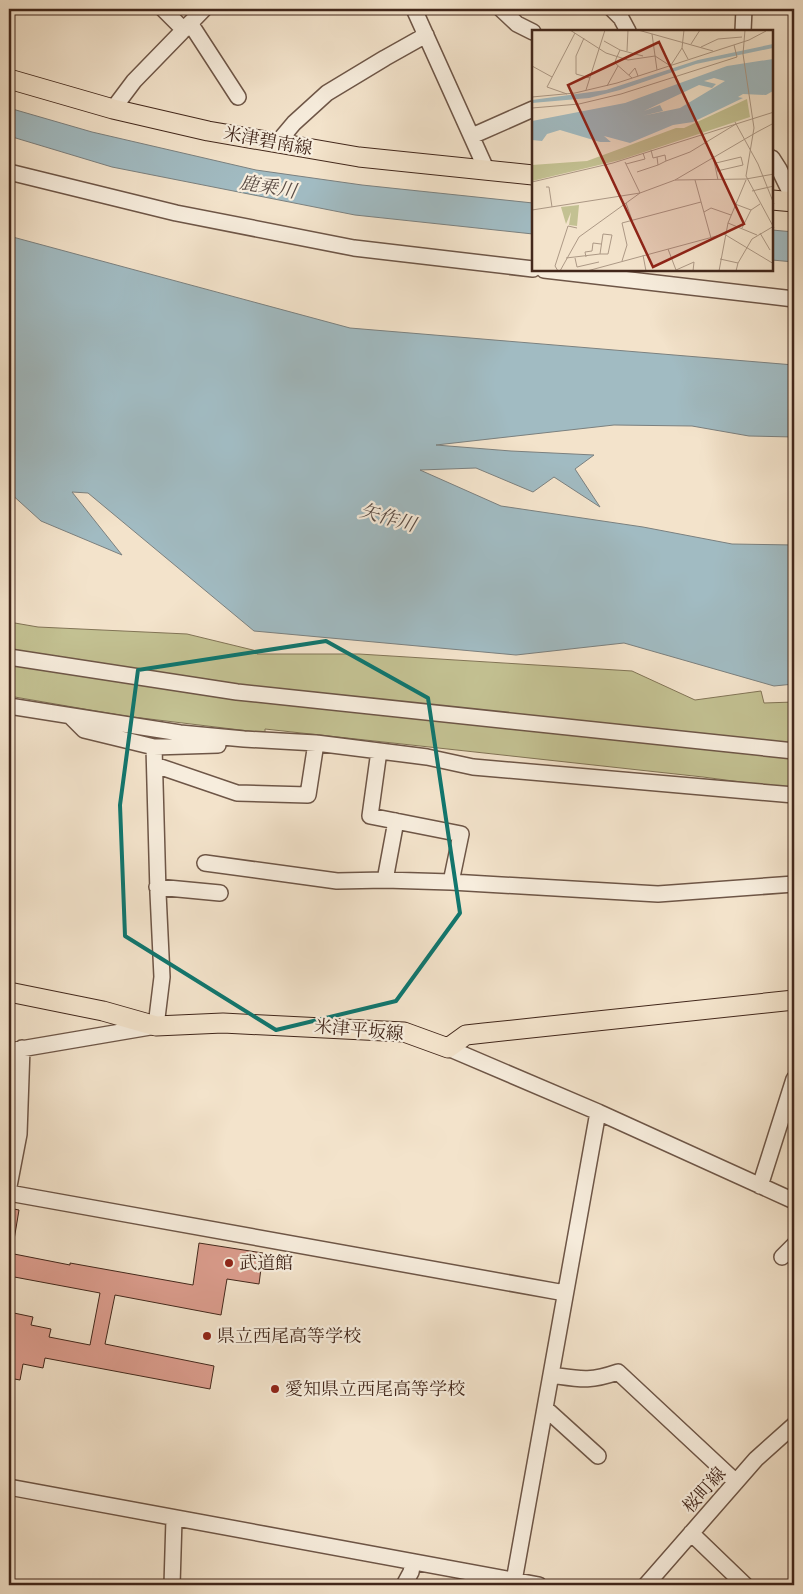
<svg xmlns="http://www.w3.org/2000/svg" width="803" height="1594" font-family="Cardo,'Noto Serif JP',serif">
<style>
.green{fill:#c3c192;stroke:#827456}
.water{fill:#a1bbc2;stroke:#7b807f}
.building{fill:#dc9d8e;stroke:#42271b}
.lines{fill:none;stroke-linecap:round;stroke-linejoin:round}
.minor-casing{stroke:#6e5647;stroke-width:18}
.major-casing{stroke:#42271b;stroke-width:21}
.minor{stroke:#f7eddd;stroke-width:15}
.major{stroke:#f3e3cb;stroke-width:19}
.marked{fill:none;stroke:#0f766e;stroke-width:4;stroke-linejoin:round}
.poi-dot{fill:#8f2418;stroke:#f7eddd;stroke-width:2}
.labels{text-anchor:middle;stroke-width:4.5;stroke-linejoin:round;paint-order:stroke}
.street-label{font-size:18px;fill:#42271b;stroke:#f7eddd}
.poi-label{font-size:18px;fill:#42271b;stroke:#f7eddd;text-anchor:start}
.water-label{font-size:19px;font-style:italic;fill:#5a4c45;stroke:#f7eddd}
.inset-road{fill:none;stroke:#ac9885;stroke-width:1}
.view{fill:#8f2418;fill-opacity:0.15;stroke:#8f2418;stroke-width:2.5}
.inset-edge{fill:none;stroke:#42271b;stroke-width:2.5}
</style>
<rect width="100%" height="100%" fill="#f3e3cb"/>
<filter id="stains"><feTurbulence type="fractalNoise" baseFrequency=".004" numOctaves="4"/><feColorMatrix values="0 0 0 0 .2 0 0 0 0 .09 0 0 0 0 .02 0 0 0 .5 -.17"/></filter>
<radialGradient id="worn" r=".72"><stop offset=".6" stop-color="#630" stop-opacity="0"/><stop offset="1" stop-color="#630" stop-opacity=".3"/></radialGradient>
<!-- green -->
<path class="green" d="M 9,622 L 38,627 L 187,634 L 257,651 L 257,654 L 359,654 L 632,671 L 695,700 L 761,691 L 764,703 L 794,702 L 794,789 L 703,777 L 265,729 L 265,733 L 125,716 L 9,696 Z"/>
<!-- water -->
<path class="water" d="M 9,108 L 92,132 L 256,170 L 362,185 L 533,203 L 533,234 L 355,215 L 112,167 L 9,136 Z
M 772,230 L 794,232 L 794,262 L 772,260 Z
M 9,236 L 350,328 L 794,365 L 794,437 L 749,436 L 692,426 L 614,425 L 436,445 L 511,451 L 594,455 L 575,469 L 600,507 L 554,477 L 533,492 L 476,468 L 420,470 L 501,506 L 643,527 L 732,544 L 794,545 L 794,684 L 774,686 L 624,643 L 516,655 L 254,631 L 88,493 L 72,492 L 122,555 L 41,521 L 9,492 Z"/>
<!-- building -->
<path class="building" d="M 9,1208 L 19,1210 L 14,1240 L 9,1239 Z
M 199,1243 L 263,1253 L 259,1284 L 227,1279 L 221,1315 L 115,1295 L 105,1344 L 214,1366 L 210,1389 L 45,1358 L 43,1368 L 23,1364 L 20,1380 L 9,1378 L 9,1312 L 33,1317 L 31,1325 L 51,1329 L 49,1337 L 90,1345 L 100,1293 L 9,1276 L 9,1253 L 70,1265 L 70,1263 L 193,1285 Z"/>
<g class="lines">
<!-- minor casing -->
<g class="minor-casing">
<path id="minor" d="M 163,9 L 184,30
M 414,9 L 487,171
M 501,9 L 517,24 L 533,32
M 612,9 L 621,18 L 628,31
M 190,23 L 238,97
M 743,31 L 744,9
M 113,109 L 134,81 L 204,9
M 472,136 L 533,109
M 278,142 L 294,123 L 327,93 L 385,58 L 426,35
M 772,158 L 779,169 L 794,200
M 9,172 L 176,213 L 354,248 L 533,269
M 544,270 L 794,299
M 9,657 L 237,692 L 794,751
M 9,706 L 180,733 L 244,739 L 316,743 L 427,757 L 473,767 L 794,795
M 71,717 L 84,730 L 154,747 L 218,745
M 379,751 L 370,816 L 461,834 L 451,882 L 658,894 L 794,884
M 155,765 L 237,793 L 308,795 L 316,743
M 396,821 L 385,880 L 451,882
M 205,863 L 337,881 L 385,880
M 157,887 L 220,893
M 448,1048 L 598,1112 L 794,1201
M 9,1051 L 156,1026 L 162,977 L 158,893 L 154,747
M 9,1186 L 19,1134 L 22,1048
M 760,1186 L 794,1079
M 9,1193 L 565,1293
M 782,1257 L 794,1245
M 551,1375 C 580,1379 589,1382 618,1372 L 736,1482
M 545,1408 L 598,1456
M 9,1487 L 539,1585
M 691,1533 L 745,1585
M 514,1581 L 598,1112
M 172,1585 L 174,1519
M 404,1585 L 411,1572 L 413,1562
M 646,1585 L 756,1459 L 794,1425"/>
</g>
<!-- major casing -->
<g class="major-casing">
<path id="major" d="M 9,79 L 113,109 L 208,131 L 359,157 L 533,175
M 772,200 L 794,202
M 9,992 L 103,1011 L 156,1026 L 223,1023 L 404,1032 L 448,1048 L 466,1035 L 484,1033 L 794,1000"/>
</g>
<!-- minor -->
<use href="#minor" class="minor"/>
<!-- major -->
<use href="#major" class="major"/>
</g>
<!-- marked area -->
<path class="marked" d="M 326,641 L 428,698 L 460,913 L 396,1001 L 276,1030 L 125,936 L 120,805 L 138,670 Z"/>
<!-- markers -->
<g class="poi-dot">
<circle cx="229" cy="1263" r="5"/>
<circle cx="207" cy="1336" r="5"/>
<circle cx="275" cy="1389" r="5"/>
</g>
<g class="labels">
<!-- street labels -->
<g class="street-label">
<text transform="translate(268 141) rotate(10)" y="6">米津碧南線</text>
<text transform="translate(359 1030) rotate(5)" y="6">米津平坂線</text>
<text transform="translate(704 1490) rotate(-48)" y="6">桜町線</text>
</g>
<!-- poi labels -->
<g class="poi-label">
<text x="239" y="1269">武道館</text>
<text x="217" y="1342">県立西尾高等学校</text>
<text x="285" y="1395">愛知県立西尾高等学校</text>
</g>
<!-- water labels -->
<g class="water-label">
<text transform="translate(268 186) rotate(10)" y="7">鹿乗川</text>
<text transform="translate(388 517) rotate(16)" y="7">矢作川</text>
</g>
</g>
<!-- overview -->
<g transform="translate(532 30)">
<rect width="241" height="241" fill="#f3e3cb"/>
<path d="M 215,69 L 218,87 L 88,130 L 0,151 L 0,135 L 55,131 L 144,98 L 152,98 ZM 47,175 L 45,196 L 37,195 L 39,182 L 34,194 L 29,177 Z" fill="#c3c192"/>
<path d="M 241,14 L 241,18 L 164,34 L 88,60 L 57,68 L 0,73 L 0,70 L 74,60 L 166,30 ZM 241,29 L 241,61 L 234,65 L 211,64 L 206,67 L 211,68 L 161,92 L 141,95 L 98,113 L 72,106 L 79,112 L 68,112 L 28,100 L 15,104 L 10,111 L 0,110 L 0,91 L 93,73 L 195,36 ZM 182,48 L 193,51 L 148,78 L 110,86 L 131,81 L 128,75 L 112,81 L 167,55 L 180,58 L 184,54 L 172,51 Z" fill="#a1bbc2" fill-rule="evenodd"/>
<path class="inset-road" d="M 38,0 L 74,23 L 96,30 L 123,26 L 137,35M 106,0 L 181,21M 152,0 L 150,18 L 156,29M 213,0 L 211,24 L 222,98 L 214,146 L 242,198M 120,4 L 125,40M 52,8 L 44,26 L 44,44 L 58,48M 72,11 L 88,20M 159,14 L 168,0M 169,17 L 186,9 L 210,7M 95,21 L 96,0M 139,35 L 150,18M 0,36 L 20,47M 97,45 L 103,38 L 106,46M 100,48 L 83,33 L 84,29 L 88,20 L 111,26M 75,56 L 86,36M 54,60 L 73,0M 35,64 L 15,57 L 43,3M 0,67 L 43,63 L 85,53 L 217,10 L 234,1M 0,78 L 47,74 L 89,64 L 205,27 L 202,15M 203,92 L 226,134 L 242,174M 225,102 L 242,93M 119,120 L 121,128 L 133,125 L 134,131 L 158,122 L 204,94M 181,126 L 186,150M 125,127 L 126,135 L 134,131M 184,133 L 209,127 L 211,135 L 185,141M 94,134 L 113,129 L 111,123M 105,142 L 126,135M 143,150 L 214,149 L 242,144M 163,150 L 179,208M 0,152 L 81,133 L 242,82M 14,157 L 17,157 L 20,177M 220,161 L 242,156M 94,173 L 100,190M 203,174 L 219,180M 0,180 L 108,163 L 143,150 L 225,102M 172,182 L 179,178 L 199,185M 196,193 L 225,205M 210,198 L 219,180 L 228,174M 228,203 L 238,220M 71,204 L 80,205 L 76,224 L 68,224 ZM 136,219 L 144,240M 111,225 L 114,241M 54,227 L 53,222 L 60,221 L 61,213 L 69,214M 34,228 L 68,224M 43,228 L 45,237 L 67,232M 188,229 L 206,233M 90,231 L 95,215 L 90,193 L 169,172M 144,240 L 162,232 L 161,241M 26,241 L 23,236 L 36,196 L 45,198M 28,241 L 47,207 L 108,163 L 93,132M 55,241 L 192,204 L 242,234M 187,241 L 196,193 L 214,150M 204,241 L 206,233 L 220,209 L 242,196"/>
<path class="view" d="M 127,12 L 212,194 L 121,237 L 36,55 Z"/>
<rect width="241" height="241" class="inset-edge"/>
</g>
<!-- margin -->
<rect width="803" height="1594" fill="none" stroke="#f3e3cb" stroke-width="30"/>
<rect x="10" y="10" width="783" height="1574" fill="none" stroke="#42271b" stroke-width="2.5"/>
<rect x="15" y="15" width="773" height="1564" fill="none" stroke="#42271b"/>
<rect width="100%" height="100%" filter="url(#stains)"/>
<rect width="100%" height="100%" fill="url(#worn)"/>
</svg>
